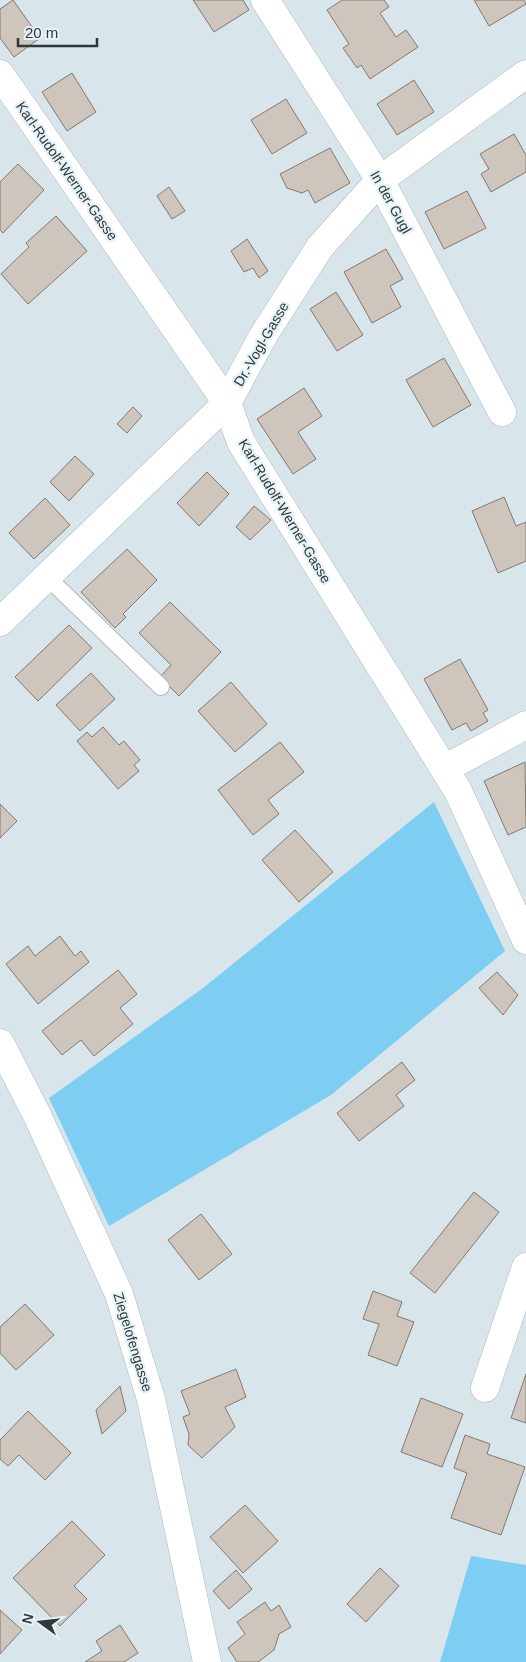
<svg xmlns="http://www.w3.org/2000/svg" width="526" height="1662" font-family="Arial,sans-serif">
<style>
.green{fill:#7ecef4}
.building{fill:#cec5bc;stroke:#827971}
.lines{fill:none;stroke-linecap:round;stroke-linejoin:round}
.lane-casing{stroke:#aebac1;stroke-width:18}
.street-casing{stroke:#aebac1;stroke-width:29}
.lane{stroke:#fff;stroke-width:16}
.street{stroke:#fff;stroke-width:28}
.labels{text-anchor:middle;stroke-width:4.5;stroke-linejoin:round;paint-order:stroke}
.street-label{font-size:14px;fill:#32373a;stroke:#e5f2f8}
</style>
<rect width="100%" height="100%" fill="#d8e5eb"/>
<!-- green -->
<path class="green" d="M 434,802 L 505,951 L 331,1095 L 109,1226 L 49,1098 L 203,988 Z
M 471,1556 L 526,1565 L 526,1662 L 440,1662 Z"/>
<!-- building -->
<path class="building" d="M 13,0 L 40,38 L 14,57 L 0,38 L 0,9 Z
M 193,0 L 243,0 L 249,10 L 214,32 Z
M 342,0 L 384,0 L 389,7 L 380,13 L 396,37 L 406,30 L 418,47 L 370,79 L 361,65 L 357,68 L 343,48 L 349,44 L 327,10 Z
M 474,0 L 524,0 L 526,4 L 489,26 Z
M 72,73 L 96,112 L 67,131 L 42,92 Z
M 414,80 L 434,112 L 397,135 L 377,104 Z
M 286,99 L 307,133 L 272,154 L 251,120 Z
M 514,134 L 526,155 L 526,172 L 491,192 L 481,174 L 489,169 L 480,154 Z
M 330,148 L 350,183 L 315,203 L 308,190 L 302,193 L 287,188 L 280,174 Z
M 18,164 L 44,190 L 3,233 L 0,230 L 0,182 Z
M 169,187 L 185,211 L 172,219 L 157,196 Z
M 467,191 L 486,228 L 444,249 L 425,212 Z
M 56,216 L 87,251 L 28,304 L 1,274 L 29,247 L 26,243 Z
M 247,239 L 268,271 L 259,278 L 253,268 L 244,272 L 231,251 Z
M 386,249 L 403,279 L 390,286 L 401,307 L 372,323 L 344,272 Z
M 336,292 L 363,335 L 337,351 L 310,309 Z
M 444,358 L 471,405 L 433,427 L 406,380 Z
M 304,388 L 322,416 L 298,432 L 316,459 L 293,474 L 257,419 Z
M 133,407 L 142,416 L 127,433 L 117,424 Z
M 75,456 L 94,474 L 69,501 L 50,482 Z
M 207,472 L 229,494 L 199,526 L 177,503 Z
M 504,497 L 516,526 L 526,522 L 526,561 L 498,573 L 472,511 Z
M 45,498 L 70,525 L 34,559 L 9,533 Z
M 254,506 L 271,520 L 250,540 L 236,527 Z
M 127,549 L 157,580 L 123,614 L 126,617 L 115,628 L 81,592 Z
M 170,602 L 221,652 L 179,696 L 160,677 L 171,665 L 139,633 Z
M 69,625 L 92,648 L 38,701 L 15,677 Z
M 460,659 L 488,710 L 483,713 L 488,721 L 471,731 L 466,723 L 452,730 L 424,679 Z
M 91,673 L 115,699 L 80,731 L 56,705 Z
M 231,682 L 267,724 L 235,752 L 198,711 Z
M 103,727 L 119,745 L 124,741 L 140,760 L 134,765 L 139,771 L 118,789 L 77,741 L 87,732 L 92,737 Z
M 280,742 L 304,772 L 268,800 L 279,814 L 253,835 L 218,790 Z
M 525,762 L 526,827 L 508,835 L 484,781 Z
M 0,804 L 17,821 L 0,838 Z
M 295,830 L 333,872 L 299,902 L 262,860 Z
M 60,936 L 75,956 L 81,951 L 89,962 L 38,1004 L 6,964 L 28,946 L 35,956 Z
M 118,970 L 137,994 L 120,1008 L 133,1024 L 94,1056 L 81,1040 L 62,1055 L 42,1031 Z
M 497,972 L 518,995 L 503,1015 L 479,988 Z
M 402,1062 L 415,1080 L 396,1095 L 404,1106 L 359,1141 L 337,1113 Z
M 474,1192 L 499,1212 L 435,1293 L 410,1273 Z
M 201,1214 L 232,1254 L 199,1280 L 168,1240 Z
M 373,1291 L 402,1302 L 397,1316 L 414,1322 L 397,1366 L 368,1355 L 379,1324 L 363,1319 Z
M 25,1304 L 54,1335 L 16,1370 L 0,1353 L 0,1327 Z
M 236,1369 L 246,1397 L 225,1407 L 235,1427 L 202,1458 L 188,1445 L 189,1434 L 183,1417 L 190,1414 L 181,1391 Z
M 526,1374 L 526,1423 L 511,1418 Z
M 120,1386 L 126,1411 L 102,1434 L 96,1410 Z
M 421,1398 L 463,1414 L 442,1467 L 401,1452 Z
M 28,1411 L 71,1453 L 45,1480 L 19,1455 L 8,1466 L 0,1459 L 0,1440 Z
M 465,1435 L 490,1444 L 487,1454 L 525,1467 L 501,1535 L 451,1518 L 467,1473 L 454,1468 Z
M 245,1505 L 278,1541 L 243,1573 L 210,1537 Z
M 72,1521 L 105,1555 L 74,1586 L 87,1599 L 60,1626 L 13,1578 Z
M 380,1568 L 399,1586 L 366,1622 L 347,1604 Z
M 236,1570 L 252,1589 L 229,1609 L 213,1591 Z
M 265,1602 L 271,1611 L 279,1605 L 291,1627 L 279,1634 L 274,1650 L 258,1662 L 237,1662 L 228,1648 L 245,1634 L 237,1622 Z
M 0,1610 L 22,1630 L 0,1654 Z
M 120,1625 L 138,1653 L 124,1662 L 85,1662 L 102,1651 L 96,1641 Z"/>
<g class="lines">
<!-- lane casing -->
<g class="lane-casing">
<path id="lane" d="M 47,577 L 161,687"/>
</g>
<!-- street casing -->
<g class="street-casing">
<path id="street" d="M 265,0 L 380,180 L 502,412
M 0,74 L 227,403 L 241,442 L 458,791 L 526,940
M 0,622 L 227,403 L 263,336 L 320,247 L 380,180 L 526,74
M 444,769 L 526,725
M 0,1043 L 37,1115 L 119,1294 L 151,1399 L 207,1662
M 485,1388 L 526,1267"/>
</g>
<!-- lane -->
<use href="#lane" class="lane"/>
<!-- street -->
<use href="#street" class="street"/>
</g>
<g class="labels">
<!-- street labels -->
<g class="street-label">
<text transform="translate(67 171) rotate(55)" y="5">Karl-Rudolf-Werner-Gasse</text>
<text transform="translate(391 202) rotate(61)" y="5">In der Gugl</text>
<text transform="translate(261 344) rotate(-60)" y="5">Dr.-Vogl-Gasse</text>
<text transform="translate(285 511) rotate(59)" y="5">Karl-Rudolf-Werner-Gasse</text>
<text transform="translate(133 1342) rotate(73)" y="5">Ziegelofengasse</text>
</g>
</g>
<!-- north arrow -->
<g transform="translate(40 1622) rotate(285)" stroke="#e5f2f8" stroke-width="4" paint-order="stroke">
<path d="M0-4L9 19L0 12L-9 19Z" fill="#32373a"/>
<text y="-8" font-size="14" font-weight="bold" text-anchor="middle" fill="#32373a">N</text>
</g>
<!-- scale -->
<path d="M18 38v8h79v-8" fill="none" stroke="#32373a" stroke-width="2.5"/>
<text x="25" y="38" font-size="15" fill="#32373a" stroke="#e5f2f8" stroke-width="4" paint-order="stroke">20 m</text>
</svg>
